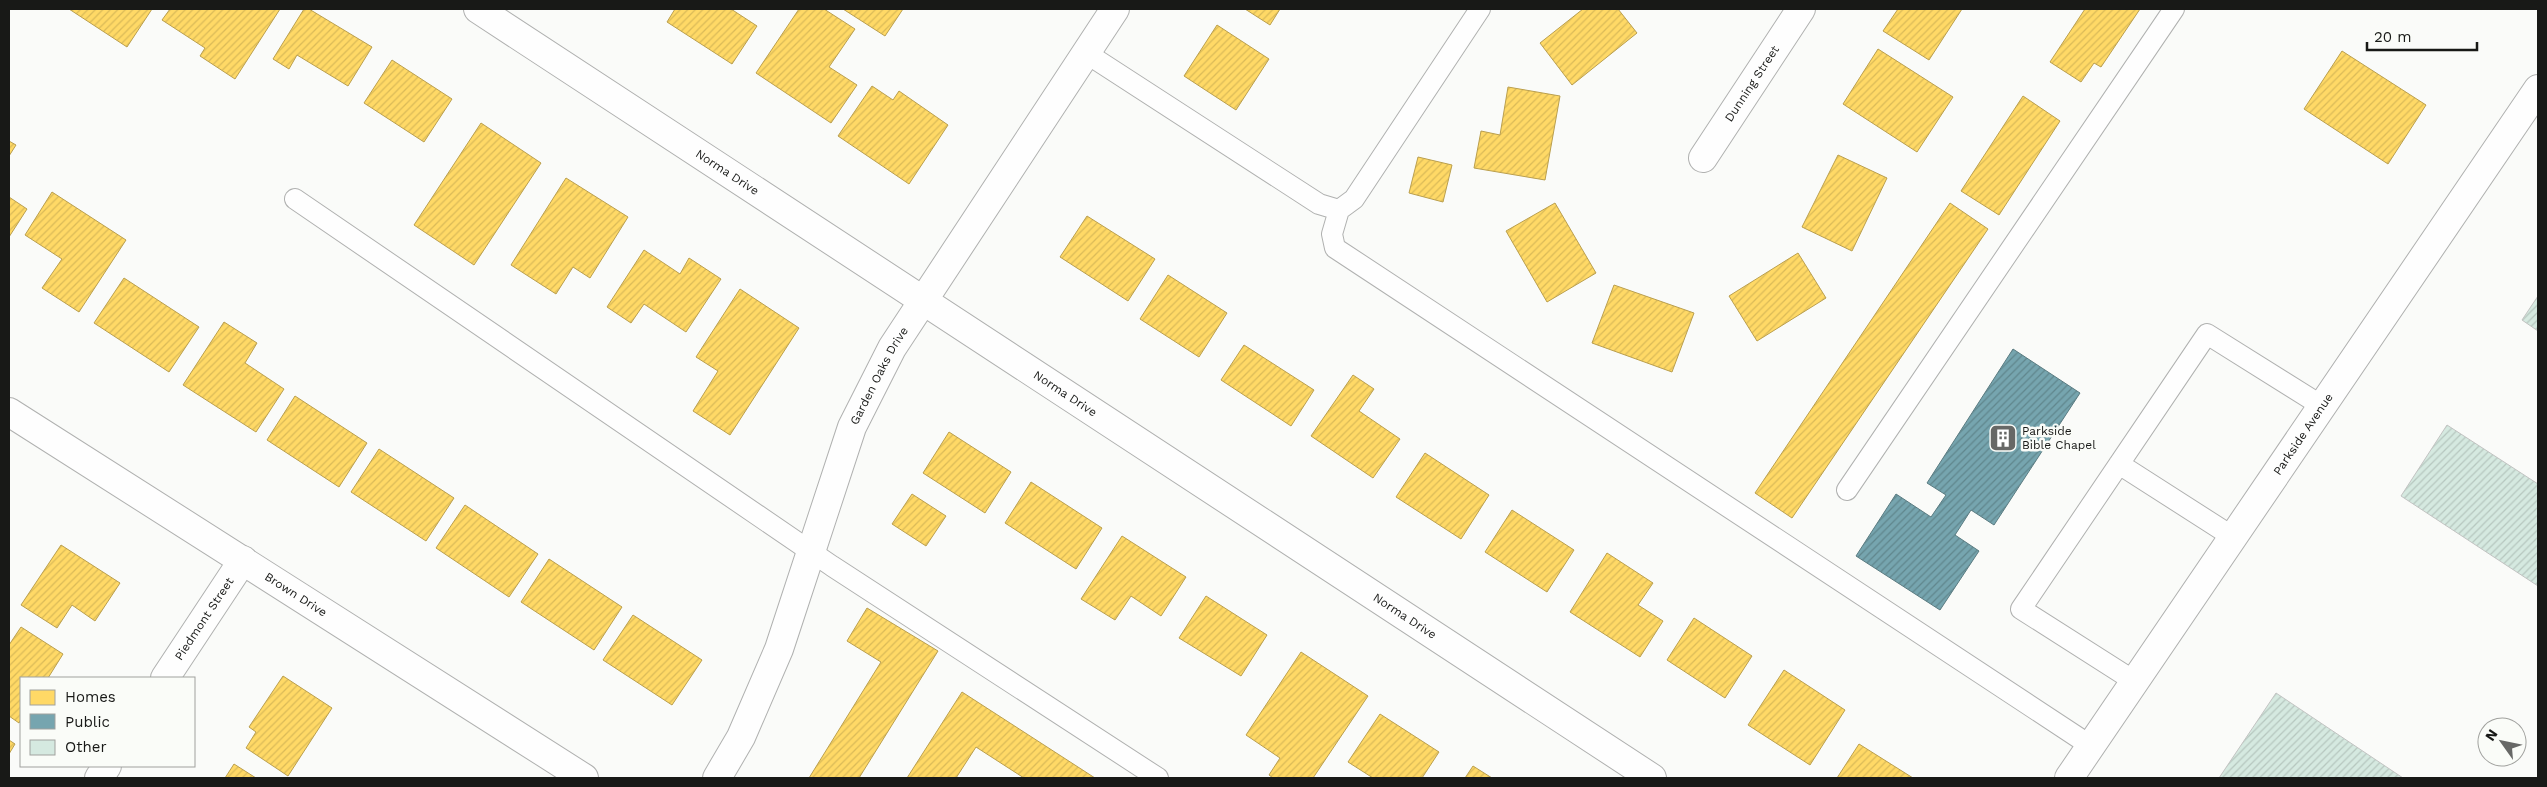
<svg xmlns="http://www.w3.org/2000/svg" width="2547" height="787" font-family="'Work Sans',sans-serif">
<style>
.homes{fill:url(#homes-hatch);stroke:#ba9f4e}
.public{fill:url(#public-hatch);stroke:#5a7b81}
.building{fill:url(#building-hatch);stroke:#c2c3c2}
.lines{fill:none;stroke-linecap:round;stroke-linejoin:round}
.lane-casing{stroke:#b0b1b0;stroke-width:22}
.street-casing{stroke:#b0b1b0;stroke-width:30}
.lane{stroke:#fefefe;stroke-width:20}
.street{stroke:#fefefe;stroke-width:28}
.labels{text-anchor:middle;stroke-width:5;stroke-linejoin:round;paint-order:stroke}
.street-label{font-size:12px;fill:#181917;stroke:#fafcf8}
.poi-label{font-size:12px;fill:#181917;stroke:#fafcf8;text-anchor:start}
</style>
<defs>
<pattern id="homes-hatch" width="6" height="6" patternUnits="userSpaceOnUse" patternTransform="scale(1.25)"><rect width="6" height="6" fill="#ffd966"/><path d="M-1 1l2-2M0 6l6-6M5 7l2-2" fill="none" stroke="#daba58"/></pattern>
<pattern id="public-hatch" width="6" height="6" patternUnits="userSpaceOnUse" patternTransform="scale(1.25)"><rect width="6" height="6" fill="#76a5af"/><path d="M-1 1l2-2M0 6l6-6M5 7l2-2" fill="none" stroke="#60868d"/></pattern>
<pattern id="building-hatch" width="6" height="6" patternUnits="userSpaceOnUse" patternTransform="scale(1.25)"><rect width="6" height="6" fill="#d5e9e0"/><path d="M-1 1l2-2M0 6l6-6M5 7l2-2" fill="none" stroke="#b6c7bf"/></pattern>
</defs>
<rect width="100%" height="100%" fill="#fafbf9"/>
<!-- homes -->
<path class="homes" d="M 69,9 L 152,9 L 127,47 Z
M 170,9 L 280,9 L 235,79 L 200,56 L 205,48 L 162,20 Z
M 304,9 L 309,9 L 372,47 L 348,86 L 297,55 L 289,69 L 273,59 Z
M 675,9 L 731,9 L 757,26 L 732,64 L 667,22 Z
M 799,9 L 824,9 L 855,29 L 829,67 L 857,85 L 831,123 L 756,73 Z
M 843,9 L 903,9 L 885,36 Z
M 1245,9 L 1280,9 L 1270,25 Z
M 1583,9 L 1618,9 L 1637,33 L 1572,85 L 1540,43 Z
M 1898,9 L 1962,9 L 1929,60 L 1883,31 Z
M 2085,9 L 2140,9 L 2101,67 L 2094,63 L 2081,82 L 2050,62 Z
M 1217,25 L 1269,59 L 1236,110 L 1184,76 Z
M 1878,49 L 1953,97 L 1917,152 L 1843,104 Z
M 2342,51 L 2426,105 L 2388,164 L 2304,109 Z
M 392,60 L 452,99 L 424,142 L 364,103 Z
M 872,86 L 893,100 L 899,91 L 948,125 L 909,184 L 838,136 Z
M 1508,87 L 1560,96 L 1545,180 L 1474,168 L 1481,131 L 1500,135 Z
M 2023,96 L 2060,121 L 1999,215 L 1961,191 Z
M 481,123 L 541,163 L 474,265 L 414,225 Z
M 9,141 L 16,145 L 9,156 Z
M 1838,155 L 1887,178 L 1852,251 L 1802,227 Z
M 1418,157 L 1452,165 L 1443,202 L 1409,193 Z
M 566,178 L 628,217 L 590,278 L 573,267 L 556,294 L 511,265 Z
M 52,192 L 126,240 L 79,312 L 42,288 L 62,259 L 25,235 Z
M 9,197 L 27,209 L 9,237 Z
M 1555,203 L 1596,273 L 1547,302 L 1506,231 Z
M 1950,203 L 1988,229 L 1792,518 L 1755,493 Z
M 1087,216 L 1155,259 L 1128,301 L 1060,257 Z
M 644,250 L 680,274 L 689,258 L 721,279 L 686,332 L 644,304 L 631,323 L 607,307 Z
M 1798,253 L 1826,298 L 1757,341 L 1729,296 Z
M 1168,275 L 1227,313 L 1199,357 L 1140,319 Z
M 124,278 L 199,327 L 169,372 L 94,323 Z
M 1614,285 L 1694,313 L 1672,372 L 1592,343 Z
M 740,289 L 799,328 L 730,435 L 693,411 L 718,371 L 696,357 Z
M 224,322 L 257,343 L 245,363 L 284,389 L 256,432 L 183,385 Z
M 1244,345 L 1314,390 L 1291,426 L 1221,380 Z
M 1353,375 L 1374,389 L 1359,411 L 1400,439 L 1373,478 L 1311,436 Z
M 295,396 L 367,443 L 339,487 L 267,440 Z
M 949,432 L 1011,472 L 985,513 L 923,473 Z
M 379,449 L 454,498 L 426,541 L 351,492 Z
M 1425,453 L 1489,495 L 1461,539 L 1396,497 Z
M 1031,482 L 1102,528 L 1076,569 L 1005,523 Z
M 912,494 L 946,516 L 926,546 L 892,524 Z
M 465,505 L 538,554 L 509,597 L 436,548 Z
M 1512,510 L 1574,550 L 1547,592 L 1485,552 Z
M 1122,536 L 1186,577 L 1161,616 L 1131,596 L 1115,620 L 1081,599 Z
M 61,545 L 120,583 L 95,621 L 72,605 L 57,628 L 21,605 Z
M 1607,553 L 1653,583 L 1638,605 L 1663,621 L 1640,657 L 1570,612 Z
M 549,559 L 622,607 L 594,650 L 521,602 Z
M 1206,596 L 1267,635 L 1241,676 L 1179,638 Z
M 867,608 L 938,651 L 859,778 L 809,778 L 881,662 L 847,641 Z
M 633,615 L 702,660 L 672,705 L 603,660 Z
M 1694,618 L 1752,656 L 1725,698 L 1667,660 Z
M 21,627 L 63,654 L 48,678 L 21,678 L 21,719 L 19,723 L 9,716 L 9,645 Z
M 1301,652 L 1368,696 L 1313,778 L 1273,778 L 1269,775 L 1280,758 L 1246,735 Z
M 1784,670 L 1845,710 L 1810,765 L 1748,725 Z
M 283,676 L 332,708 L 288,776 L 246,748 L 256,732 L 249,727 Z
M 962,692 L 1095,778 L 1024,778 L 976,747 L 956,778 L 907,778 Z
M 1380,714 L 1439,752 L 1422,778 L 1373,778 L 1348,762 Z
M 9,740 L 15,744 L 9,754 Z
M 1859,744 L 1913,778 L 1837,778 Z
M 234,764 L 256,778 L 225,778 Z
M 1473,766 L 1492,778 L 1465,778 Z"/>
<!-- public -->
<path class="public" d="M 2013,349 L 2080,393 L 1994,525 L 1971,510 L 1955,535 L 1979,551 L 1940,610 L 1856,556 L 1896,494 L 1931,517 L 1946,495 L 1927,483 Z"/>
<!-- building -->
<path class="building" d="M 2538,296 L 2538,331 L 2522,320 Z
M 2447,425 L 2538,484 L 2538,586 L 2401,496 Z
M 2276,693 L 2403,778 L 2219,778 Z"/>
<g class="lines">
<!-- lane casing -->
<g class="lane-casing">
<path id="lane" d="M 1086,53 L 1319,204 L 1339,210 L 1354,199 L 1480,9
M 295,199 L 832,566 L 1158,778
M 1339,210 L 1332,234 L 1335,248 L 2091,746
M 2119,464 L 2233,537
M 1847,490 L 2174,9
M 2134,681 L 2021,609 L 2207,334 L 2322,406"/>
</g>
<!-- street casing -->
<g class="street-casing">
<g id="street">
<path id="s1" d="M 478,9 L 1652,778"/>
<path id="s2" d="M 1703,158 L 1801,9"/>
<path id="s3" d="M 9,412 L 584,778"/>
<path id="s4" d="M 165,678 L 243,560"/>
<path d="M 99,778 L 107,766"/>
<path id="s5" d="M 717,778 L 741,737 L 779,649 L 852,427 L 892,348 L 1115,9"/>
<path id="s6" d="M 2069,778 L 2538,89"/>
</g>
</g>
<!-- lane -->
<use href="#lane" class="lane"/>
<!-- street -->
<use href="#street" class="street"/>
</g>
<!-- icons -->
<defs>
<g id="building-square" transform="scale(1.4375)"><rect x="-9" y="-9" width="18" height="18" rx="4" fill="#676866" stroke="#fafcf8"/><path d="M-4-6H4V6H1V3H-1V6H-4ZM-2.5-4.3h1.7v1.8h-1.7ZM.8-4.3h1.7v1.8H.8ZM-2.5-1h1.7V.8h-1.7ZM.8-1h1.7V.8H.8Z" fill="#fff"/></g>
</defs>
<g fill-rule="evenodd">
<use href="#building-square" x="2003" y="438"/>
</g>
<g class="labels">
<!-- street labels -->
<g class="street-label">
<text dy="4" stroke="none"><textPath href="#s2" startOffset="89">Dunning Street</textPath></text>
<text dy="4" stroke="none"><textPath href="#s1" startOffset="298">Norma Drive</textPath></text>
<text dy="4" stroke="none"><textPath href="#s5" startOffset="435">Garden Oaks Drive</textPath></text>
<text dy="4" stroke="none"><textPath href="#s1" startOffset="702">Norma Drive</textPath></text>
<text dy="4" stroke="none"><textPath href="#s6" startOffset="416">Parkside Avenue</textPath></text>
<text dy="4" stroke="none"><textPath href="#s3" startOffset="340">Brown Drive</textPath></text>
<text dy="4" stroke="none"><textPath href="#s1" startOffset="1108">Norma Drive</textPath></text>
<text dy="4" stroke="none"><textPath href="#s4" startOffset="71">Piedmont Street</textPath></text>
</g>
<!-- poi labels -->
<g class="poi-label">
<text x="2022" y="435">Parkside<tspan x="2022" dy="14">Bible Chapel</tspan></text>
</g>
</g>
<!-- border -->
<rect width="2547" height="787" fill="none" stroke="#181917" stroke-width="20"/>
<!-- legend -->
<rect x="20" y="677" width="175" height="90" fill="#fafcf8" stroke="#a0a19e"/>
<rect x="30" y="690" width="25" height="15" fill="#ffd966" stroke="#a0a19e"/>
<text x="65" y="702" font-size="15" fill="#181917">Homes</text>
<rect x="30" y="714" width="25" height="15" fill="#76a5af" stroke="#a0a19e"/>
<text x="65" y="727" font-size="15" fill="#181917">Public</text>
<rect x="30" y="740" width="25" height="15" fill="#d5e9e0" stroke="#a0a19e"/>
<text x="65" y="752" font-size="15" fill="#181917">Other</text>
<!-- north arrow -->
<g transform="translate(2502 742) rotate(303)"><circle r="24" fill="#fafcf8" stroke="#a0a19e"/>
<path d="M0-4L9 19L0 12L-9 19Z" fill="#676866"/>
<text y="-8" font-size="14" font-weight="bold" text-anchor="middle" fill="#181917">N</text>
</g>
<!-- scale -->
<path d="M2367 42v8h110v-8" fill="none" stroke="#181917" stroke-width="2.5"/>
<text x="2374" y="42" font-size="15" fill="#181917" stroke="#fafcf8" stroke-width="4" paint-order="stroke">20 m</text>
</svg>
